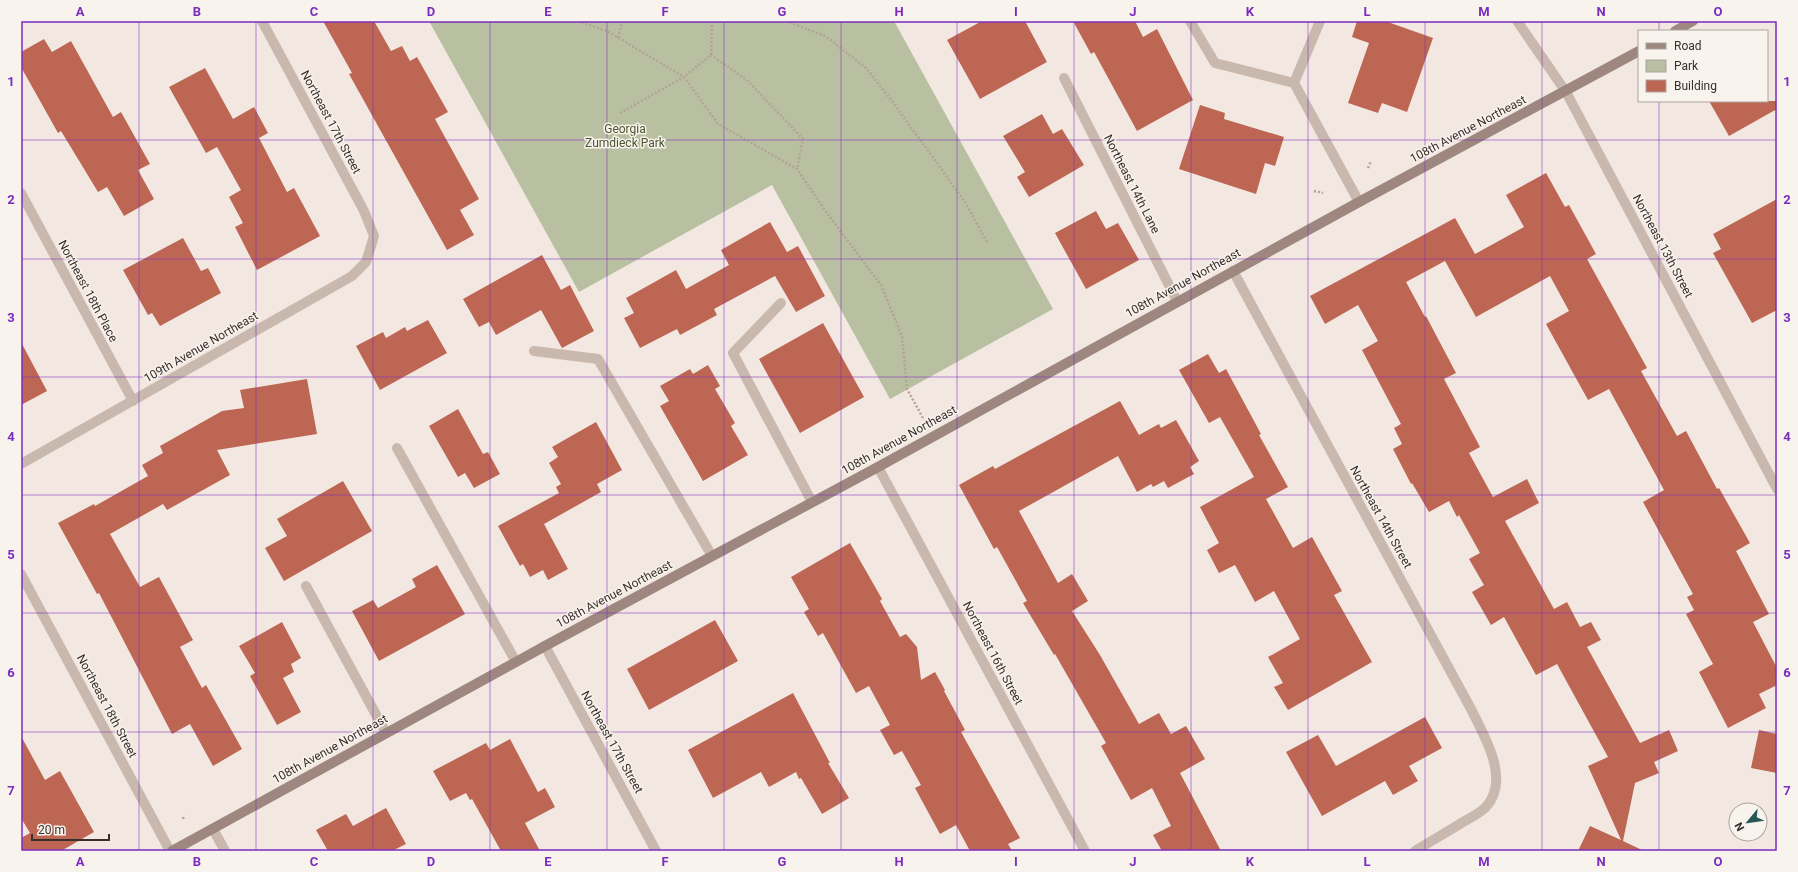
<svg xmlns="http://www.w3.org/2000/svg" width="1798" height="872" font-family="Roboto,sans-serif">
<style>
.green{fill:#b8c0a1}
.building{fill:#bd6654}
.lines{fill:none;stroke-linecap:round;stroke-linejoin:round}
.path{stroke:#b5a297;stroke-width:2.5;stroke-dasharray:2 2;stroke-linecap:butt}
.service{stroke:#c9b8ad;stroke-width:10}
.minor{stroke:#c9b8ad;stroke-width:10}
.secondary{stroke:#9d877f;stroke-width:10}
.grid{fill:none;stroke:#7b2cbf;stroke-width:1;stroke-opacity:0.55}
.labels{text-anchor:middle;stroke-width:3;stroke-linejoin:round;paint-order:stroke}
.street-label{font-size:12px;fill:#382e2b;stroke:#f9f3ed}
.park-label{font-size:12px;fill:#4a5531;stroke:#f9f3ed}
.neatline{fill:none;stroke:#7b2cbf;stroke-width:1.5}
.grid-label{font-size:13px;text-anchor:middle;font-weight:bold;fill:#7b2cbf}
</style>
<rect width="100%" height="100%" fill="#f2e8e1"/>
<!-- green -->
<path class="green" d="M 429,21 L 894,21 L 1053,309 L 890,399 L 772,185 L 579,292 Z"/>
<!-- building -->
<path class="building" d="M 323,21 L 374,21 L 391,51 L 402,46 L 410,61 L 417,57 L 448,112 L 435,119 L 479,199 L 460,210 L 474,235 L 447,250 L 349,74 L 352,73 Z
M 982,21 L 1025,21 L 1047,62 L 980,99 L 947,40 Z
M 1073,21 L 1135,21 L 1143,37 L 1157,29 L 1193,100 L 1137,131 L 1094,52 L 1091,54 Z
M 1357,21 L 1385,21 L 1433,38 L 1407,112 L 1382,103 L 1378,113 L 1348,103 L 1369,43 L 1352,37 Z
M 44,39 L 52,52 L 71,41 L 113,117 L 121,112 L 150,164 L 138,170 L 154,199 L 124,216 L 107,187 L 98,192 L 61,131 L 58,133 L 21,67 L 21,52 Z
M 205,68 L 233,119 L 254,107 L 268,133 L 259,138 L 287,192 L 294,188 L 320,236 L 257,270 L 235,227 L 243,223 L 229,197 L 241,190 L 217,147 L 206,153 L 169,87 Z
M 1709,101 L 1777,101 L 1777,109 L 1729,136 Z
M 1200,105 L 1225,113 L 1224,119 L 1284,137 L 1275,166 L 1265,163 L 1256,194 L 1179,169 Z
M 1042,114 L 1053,134 L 1062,129 L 1084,165 L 1029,197 L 1017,177 L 1025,172 L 1003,136 Z
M 1546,173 L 1565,207 L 1569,205 L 1596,254 L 1587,259 L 1647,368 L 1641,371 L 1677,436 L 1686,431 L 1717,489 L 1719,488 L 1750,543 L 1736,551 L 1769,614 L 1753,622 L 1777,668 L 1777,685 L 1759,694 L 1766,708 L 1728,728 L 1699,672 L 1713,664 L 1686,614 L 1694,610 L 1687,597 L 1693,594 L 1643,502 L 1664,490 L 1609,389 L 1588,400 L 1546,324 L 1569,311 L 1550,276 L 1476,317 L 1445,261 L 1406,282 L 1425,317 L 1426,316 L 1456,373 L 1444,379 L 1480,447 L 1469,453 L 1493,497 L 1527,479 L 1539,503 L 1505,521 L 1554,609 L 1567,602 L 1580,627 L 1591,622 L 1601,640 L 1587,647 L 1640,743 L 1669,730 L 1678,751 L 1654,762 L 1659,773 L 1635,783 L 1623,841 L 1644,851 L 1578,851 L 1590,826 L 1621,840 L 1588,766 L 1608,757 L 1557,664 L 1536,675 L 1504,617 L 1491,625 L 1472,592 L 1484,585 L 1469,559 L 1480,553 L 1459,515 L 1457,517 L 1449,501 L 1429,512 L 1412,483 L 1411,484 L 1393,449 L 1402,444 L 1394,428 L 1401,424 L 1362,350 L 1378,341 L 1358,305 L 1325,324 L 1310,296 L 1455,218 L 1475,254 L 1524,227 L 1506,195 Z
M 1777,199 L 1777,310 L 1752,323 L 1713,253 L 1721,249 L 1713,234 Z
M 1096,211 L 1106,229 L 1118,223 L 1139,260 L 1086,289 L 1055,233 Z
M 770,222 L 787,252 L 798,246 L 825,296 L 796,312 L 775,276 L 714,309 L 717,315 L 680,335 L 677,329 L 640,348 L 624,318 L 634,313 L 626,298 L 676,270 L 686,289 L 729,265 L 721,250 Z
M 183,238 L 201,271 L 208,268 L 221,293 L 160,326 L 152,313 L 148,315 L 123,270 Z
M 542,255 L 561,290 L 570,285 L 594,331 L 562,348 L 541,310 L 496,335 L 489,322 L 479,327 L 463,299 Z
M 428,320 L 447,353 L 380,390 L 356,346 L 383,332 L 386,338 L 405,327 L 407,331 Z
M 823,323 L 864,397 L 800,433 L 759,359 Z
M 21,342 L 47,391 L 21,405 Z
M 1208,354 L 1219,373 L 1226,369 L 1261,434 L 1259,435 L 1288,487 L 1266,499 L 1293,548 L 1312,537 L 1342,591 L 1334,595 L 1372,662 L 1288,710 L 1274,687 L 1283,683 L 1268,657 L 1300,639 L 1274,591 L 1255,602 L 1235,565 L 1219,573 L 1207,550 L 1219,543 L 1200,507 L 1254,477 L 1220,417 L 1209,423 L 1179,370 Z
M 708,365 L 720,386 L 715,389 L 735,423 L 731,426 L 748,455 L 703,481 L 660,406 L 669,401 L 660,386 L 690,369 L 693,374 Z
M 307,379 L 317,434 L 217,450 L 230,475 L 167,510 L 163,504 L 110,534 L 140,587 L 159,577 L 193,640 L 180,647 L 202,688 L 206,685 L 242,749 L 213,766 L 190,724 L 172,734 L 99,593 L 97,594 L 58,523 L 94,504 L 95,506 L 148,476 L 142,465 L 163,453 L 160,446 L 222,411 L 244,408 L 240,390 Z
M 1120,401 L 1139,435 L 1159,424 L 1161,428 L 1176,420 L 1199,461 L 1190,467 L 1194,474 L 1168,488 L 1164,481 L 1153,487 L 1151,484 L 1137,492 L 1118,456 L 1019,511 L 1058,583 L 1072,574 L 1088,601 L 1072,611 L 1100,655 L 1139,724 L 1159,713 L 1171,734 L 1186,726 L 1205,759 L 1180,773 L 1221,851 L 1162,851 L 1153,835 L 1171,826 L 1152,788 L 1131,800 L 1101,746 L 1106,743 L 1055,654 L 1054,655 L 1023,603 L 1027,601 L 997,547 L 994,549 L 959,485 L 993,466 L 995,469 Z
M 458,409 L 483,454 L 488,452 L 500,474 L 474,488 L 465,473 L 458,477 L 429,426 Z
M 596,422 L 622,470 L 597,484 L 601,492 L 544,524 L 568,569 L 548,580 L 543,570 L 530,577 L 523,564 L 520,566 L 498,526 L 559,493 L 556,487 L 561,484 L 549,463 L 558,457 L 552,447 Z
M 343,481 L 372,531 L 284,581 L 265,548 L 287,536 L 277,519 Z
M 850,543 L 882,599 L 880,601 L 900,637 L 906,634 L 917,647 L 921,680 L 935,672 L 945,690 L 944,691 L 965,730 L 961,732 L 1020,838 L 1008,844 L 1012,851 L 970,851 L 956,825 L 940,834 L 915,788 L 921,785 L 902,751 L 894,755 L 880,730 L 890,725 L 869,686 L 856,693 L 823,633 L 818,636 L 804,612 L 809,609 L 791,577 Z
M 437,565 L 465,614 L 379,661 L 352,611 L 373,600 L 378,608 L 416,587 L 412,579 Z
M 715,620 L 738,661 L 649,710 L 627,669 Z
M 282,622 L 301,658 L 291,664 L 294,672 L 283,678 L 301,712 L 277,725 L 250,676 L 255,673 L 239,646 Z
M 793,693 L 830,763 L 828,763 L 849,798 L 822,814 L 801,778 L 799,779 L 796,772 L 769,787 L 761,772 L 713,798 L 688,750 Z
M 1425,717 L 1442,748 L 1409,766 L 1418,781 L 1393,795 L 1385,781 L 1322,816 L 1286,752 L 1318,735 L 1336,766 Z
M 1759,730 L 1777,734 L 1777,773 L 1751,768 Z
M 21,736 L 45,780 L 60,771 L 94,832 L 61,851 L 21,851 L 21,838 L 30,833 L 21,818 Z
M 510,739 L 538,792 L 545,788 L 555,807 L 525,823 L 540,851 L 501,851 L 472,799 L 470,800 L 466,793 L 450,801 L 433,771 L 486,743 L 490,750 Z
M 386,808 L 406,844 L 392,851 L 328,851 L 316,830 L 346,814 L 353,826 Z"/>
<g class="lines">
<!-- path -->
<path class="path" d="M 578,21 L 607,31 L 684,77 L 718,124 L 797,169 L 827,213 L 881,285 L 902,336 L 907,389 L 924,420
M 786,21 L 825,36 L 866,68 L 895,105 L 965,202 L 988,244
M 618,38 L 622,21
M 711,55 L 712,21
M 620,113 L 684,77 L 711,55 L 748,81 L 803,139 L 797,169
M 1368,168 L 1371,161
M 1314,191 L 1323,193
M 183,819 L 184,815"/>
<!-- service -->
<path class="service" d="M 1190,21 L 1215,63 L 1294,83
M 1320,21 L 1294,83 L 1359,202
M 1064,78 L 1177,301
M 781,303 L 733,353 L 812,502
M 397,448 L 516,662
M 306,586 L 386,733"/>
<!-- minor -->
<path class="minor" d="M 1517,21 L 1566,92 L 1777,489
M 21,193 L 133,401
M 1233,271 L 1471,709 C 1484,736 1511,779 1486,807 C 1480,813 1470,818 1463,822 C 1447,832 1431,841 1415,851
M 534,351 L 598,359 L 712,556
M 21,464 L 352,276 L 366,262 L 374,236 L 364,211 L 262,21
M 878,467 L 1085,851
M 21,574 L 170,851
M 545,646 L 656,851
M 213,829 L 225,851"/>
<!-- secondary -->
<path class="secondary" d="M 1675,31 L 1693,21
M 172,851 L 545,646 L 878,467 L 1359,202 L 1639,51"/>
</g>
<!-- grid -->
<path class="grid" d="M 139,21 L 139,851M 256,21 L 256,851M 373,21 L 373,851M 490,21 L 490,851M 607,21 L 607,851M 724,21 L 724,851M 841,21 L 841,851M 957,21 L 957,851M 1074,21 L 1074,851M 1191,21 L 1191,851M 1308,21 L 1308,851M 1425,21 L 1425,851M 1542,21 L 1542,851M 1659,21 L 1659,31M 1659,101 L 1659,851M 21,140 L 1777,140M 21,259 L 1777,259M 21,377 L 1777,377M 21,495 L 1777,495M 21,613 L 1777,613M 21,732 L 1777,732"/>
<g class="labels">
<!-- street labels -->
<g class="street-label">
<text transform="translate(331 122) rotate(62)" y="4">Northeast 17th Street</text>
<text transform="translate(1468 129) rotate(-28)" y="4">108th Avenue Northeast</text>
<text transform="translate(1132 184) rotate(63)" y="4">Northeast 14th Lane</text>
<text transform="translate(1663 246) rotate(62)" y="4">Northeast 13th Street</text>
<text transform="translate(1183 283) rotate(-29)" y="4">108th Avenue Northeast</text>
<text transform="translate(88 291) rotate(62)" y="4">Northeast 18th Place</text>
<text transform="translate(201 347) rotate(-30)" y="4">109th Avenue Northeast</text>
<text transform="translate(899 440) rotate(-29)" y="4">108th Avenue Northeast</text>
<text transform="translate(1381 517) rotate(61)" y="4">Northeast 14th Street</text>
<text transform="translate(614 594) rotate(-28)" y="4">108th Avenue Northeast</text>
<text transform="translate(993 653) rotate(62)" y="4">Northeast 16th Street</text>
<text transform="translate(107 706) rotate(62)" y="4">Northeast 18th Street</text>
<text transform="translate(612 742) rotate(61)" y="4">Northeast 17th Street</text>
<text transform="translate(330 749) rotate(-29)" y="4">108th Avenue Northeast</text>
</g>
<!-- park labels -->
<g class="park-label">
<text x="625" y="133">Georgia<tspan x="625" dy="14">Zumdieck Park</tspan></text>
</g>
</g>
<!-- border -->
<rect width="1798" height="872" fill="none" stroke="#f9f3ed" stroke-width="44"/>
<!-- legend -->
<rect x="1638" y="30" width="130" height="72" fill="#f9f3ed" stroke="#aca49f"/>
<rect x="1646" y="43" width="20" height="6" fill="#9d877f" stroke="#aca49f"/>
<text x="1674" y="50" font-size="12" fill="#382e2b">Road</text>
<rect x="1646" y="60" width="20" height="12" fill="#b8c0a1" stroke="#aca49f"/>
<text x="1674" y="70" font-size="12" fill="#382e2b">Park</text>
<rect x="1646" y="80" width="20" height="12" fill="#bd6654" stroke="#aca49f"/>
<text x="1674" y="90" font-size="12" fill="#382e2b">Building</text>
<!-- north arrow -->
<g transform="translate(1748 822) rotate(241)"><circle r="19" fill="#f9f3ed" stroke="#aca49f"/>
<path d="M0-3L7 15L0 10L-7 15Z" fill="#245757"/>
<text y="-6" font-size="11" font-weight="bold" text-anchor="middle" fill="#382e2b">N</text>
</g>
<!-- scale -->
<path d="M32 834v6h77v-6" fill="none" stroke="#382e2b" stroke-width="2"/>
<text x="38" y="834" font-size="12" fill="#382e2b" stroke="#f9f3ed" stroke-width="3" paint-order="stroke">20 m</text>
<rect x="22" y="22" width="1754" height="828" class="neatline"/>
<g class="grid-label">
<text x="80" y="16">A</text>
<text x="197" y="16">B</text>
<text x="314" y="16">C</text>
<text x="431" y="16">D</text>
<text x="548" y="16">E</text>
<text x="665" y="16">F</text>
<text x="782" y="16">G</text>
<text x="899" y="16">H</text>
<text x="1016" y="16">I</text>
<text x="1133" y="16">J</text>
<text x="1250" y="16">K</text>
<text x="1367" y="16">L</text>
<text x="1484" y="16">M</text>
<text x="1601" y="16">N</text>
<text x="1718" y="16">O</text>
<text x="11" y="86">1</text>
<text x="1787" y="86">1</text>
<text x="11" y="204">2</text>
<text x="1787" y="204">2</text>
<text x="11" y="322">3</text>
<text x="1787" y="322">3</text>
<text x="11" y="441">4</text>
<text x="1787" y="441">4</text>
<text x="11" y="559">5</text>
<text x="1787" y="559">5</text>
<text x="11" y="677">6</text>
<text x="1787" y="677">6</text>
<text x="11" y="795">7</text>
<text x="1787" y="795">7</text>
<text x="80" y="866">A</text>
<text x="197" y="866">B</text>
<text x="314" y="866">C</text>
<text x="431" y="866">D</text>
<text x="548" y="866">E</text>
<text x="665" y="866">F</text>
<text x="782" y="866">G</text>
<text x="899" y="866">H</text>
<text x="1016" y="866">I</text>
<text x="1133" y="866">J</text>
<text x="1250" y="866">K</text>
<text x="1367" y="866">L</text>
<text x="1484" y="866">M</text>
<text x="1601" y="866">N</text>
<text x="1718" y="866">O</text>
</g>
</svg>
